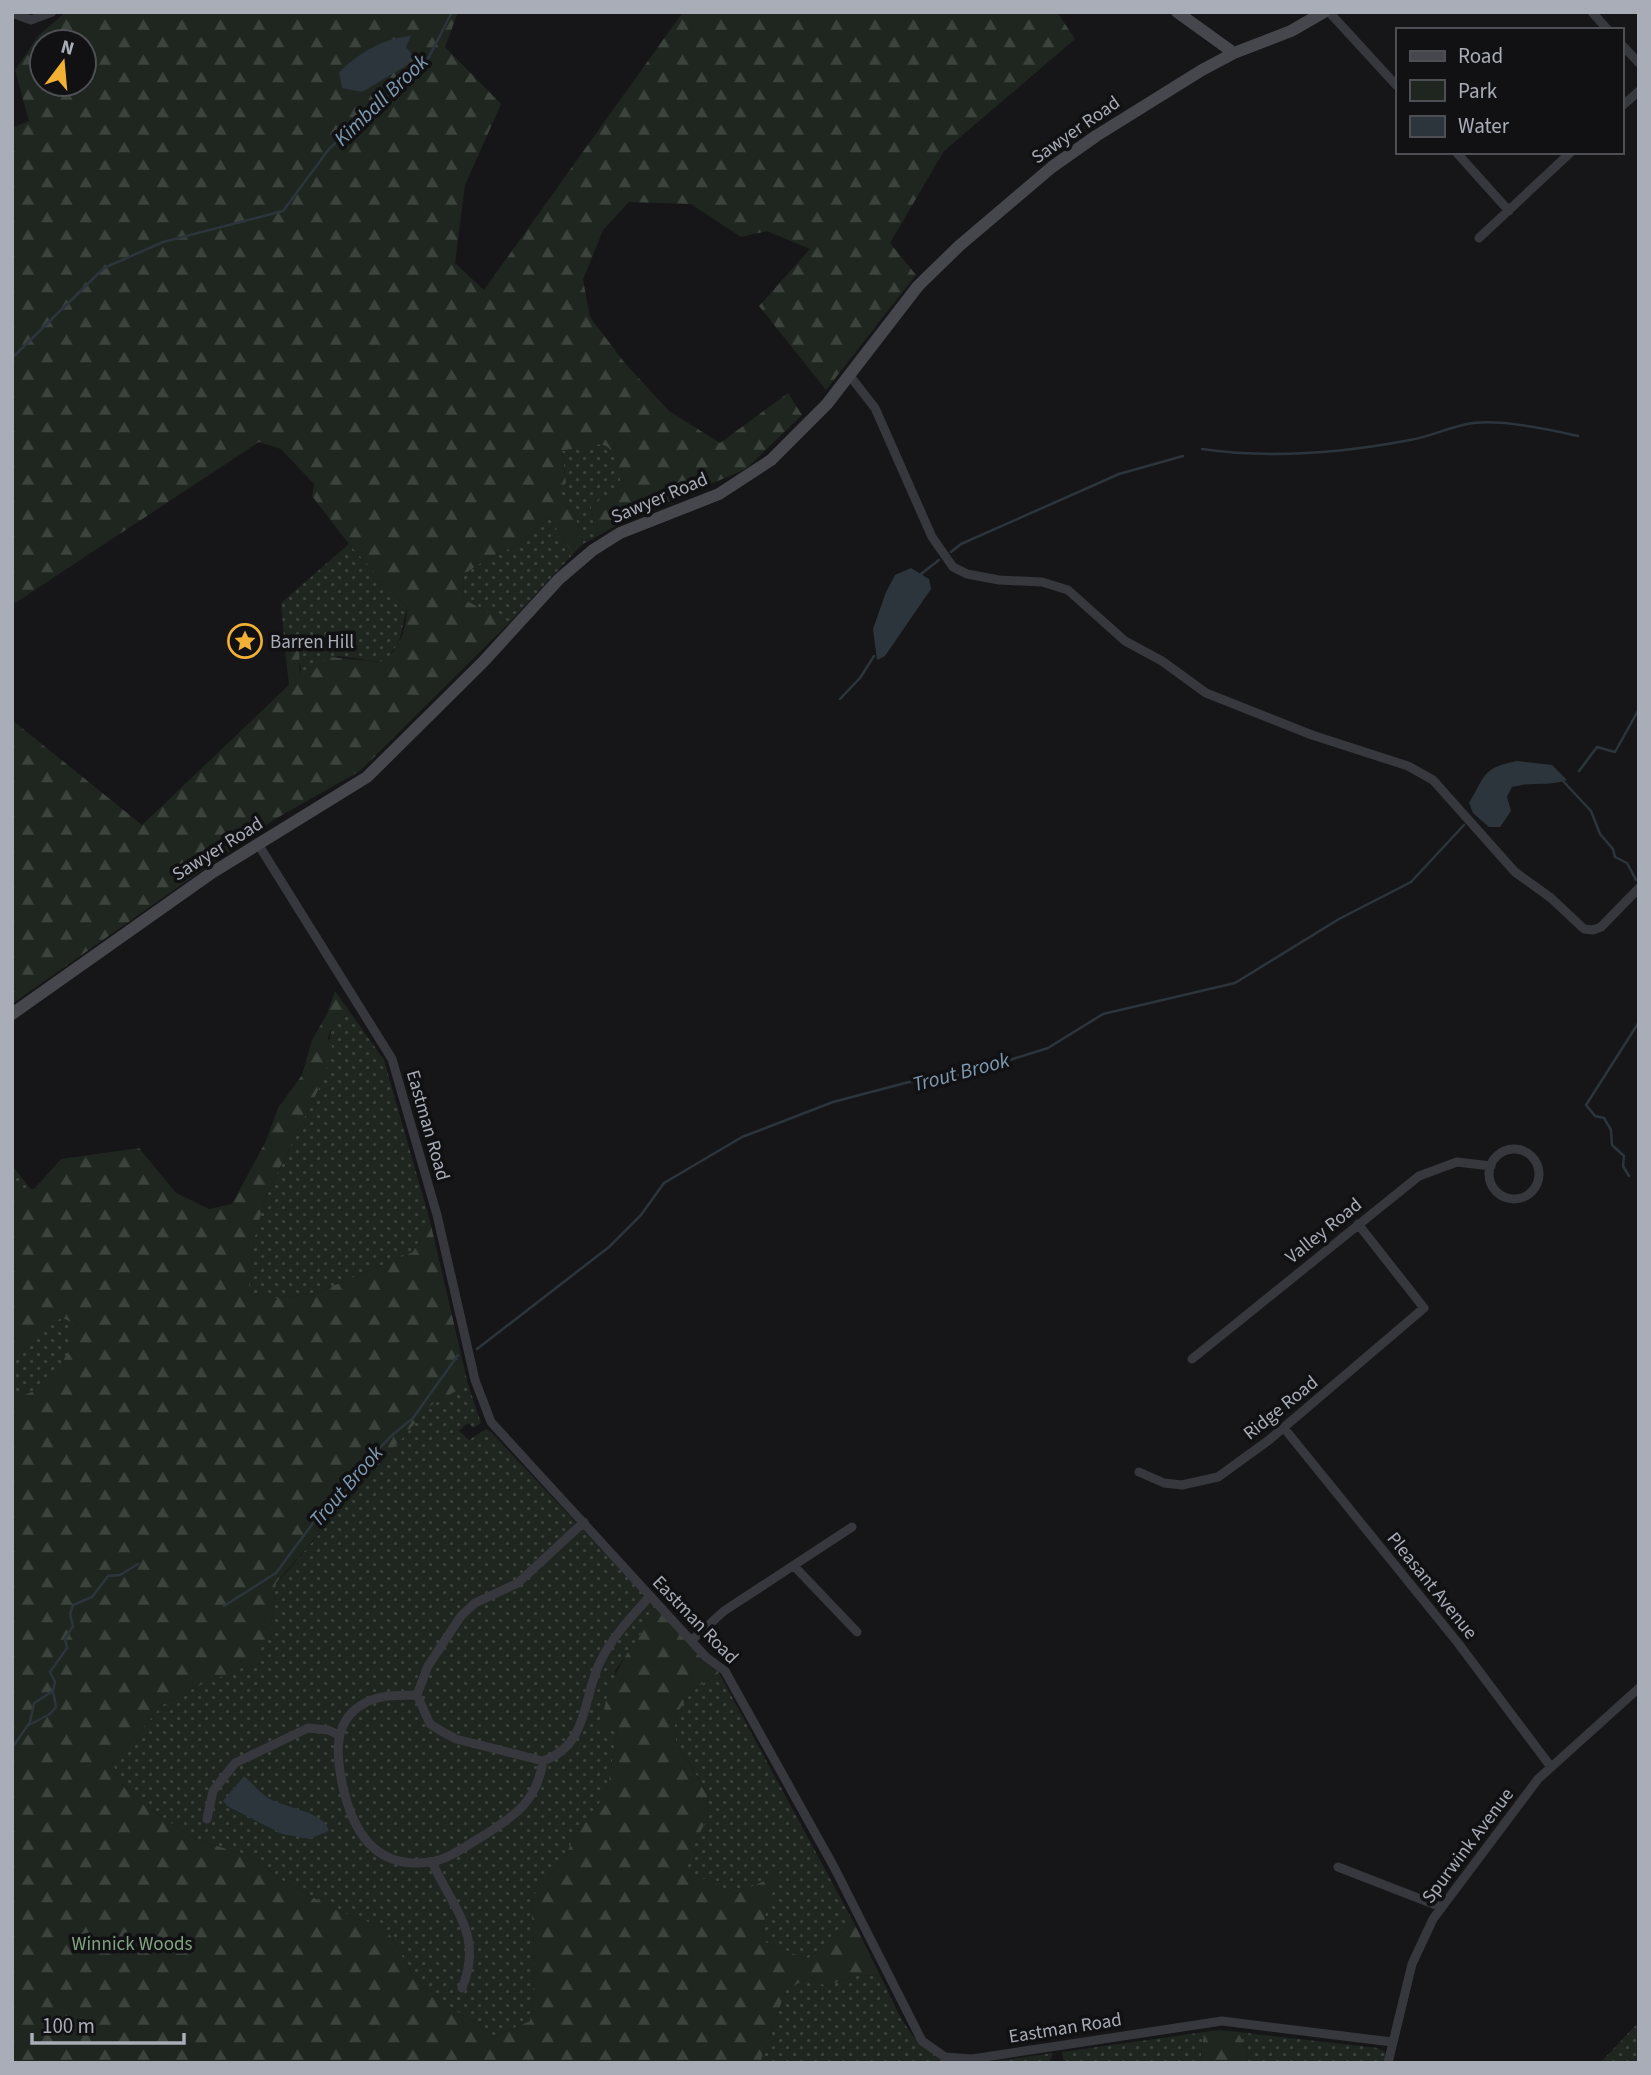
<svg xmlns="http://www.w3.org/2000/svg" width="1651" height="2075" font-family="'Source Sans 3',sans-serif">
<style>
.green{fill:url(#green-dots)}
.forest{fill:url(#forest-firs);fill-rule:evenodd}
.water{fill:#2c353c}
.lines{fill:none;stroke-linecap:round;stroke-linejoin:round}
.stream{stroke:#2c353c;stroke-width:2.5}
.street{stroke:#37383d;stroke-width:9}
.secondary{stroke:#45474d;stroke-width:12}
.labels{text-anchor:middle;stroke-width:7;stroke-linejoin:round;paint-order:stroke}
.street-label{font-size:19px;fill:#a8adb8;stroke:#111113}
.poi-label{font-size:19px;fill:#a8adb8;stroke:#111113;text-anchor:start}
.park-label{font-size:19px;fill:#7fa381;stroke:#111113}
.water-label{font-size:21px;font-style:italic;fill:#7f9bb3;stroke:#111113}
</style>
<defs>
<pattern id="green-dots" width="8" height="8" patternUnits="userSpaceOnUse" patternTransform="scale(1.75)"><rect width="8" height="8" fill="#1e261f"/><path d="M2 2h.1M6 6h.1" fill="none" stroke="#3c433d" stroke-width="1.8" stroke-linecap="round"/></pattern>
<pattern id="forest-firs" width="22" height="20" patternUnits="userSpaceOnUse" patternTransform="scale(1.75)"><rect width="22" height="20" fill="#1e261f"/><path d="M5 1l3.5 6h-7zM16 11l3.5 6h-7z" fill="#3c433d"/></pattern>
</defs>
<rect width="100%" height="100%" fill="#161618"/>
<!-- green -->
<path class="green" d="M 598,443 C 618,446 618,470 622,486 L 591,506 L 596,537 L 583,544 L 574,512 L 555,493 L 566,483 L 562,451 Z
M 549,517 L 573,554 L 509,623 L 463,599 L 464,574 L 490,557 L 520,544 Z
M 349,544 L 407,607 L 399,642 L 388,658 L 380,662 L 338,656 L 305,678 L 300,676 L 301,667 L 293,646 L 285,649 L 281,603 Z
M 350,1012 L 384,1060 L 430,1221 L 413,1252 L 316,1293 L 278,1298 L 48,1747 L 12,2063 L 12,1165 L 133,1320 L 248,1292 L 254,1240 L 265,1198 L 321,1084 L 332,1027 Z
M 468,1384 L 481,1423 L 473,1428 L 468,1423 L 459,1431 L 469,1440 L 486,1429 L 491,1432 L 658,1610 L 615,1671 L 617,1731 L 608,1786 L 599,1804 L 576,1833 L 563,1861 L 531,1898 L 535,1970 L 530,2021 L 495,2036 L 419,1987 L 385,1926 L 360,1920 L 323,1903 L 285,1882 L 252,1857 L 195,1839 L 140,1802 L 118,1780 L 113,1763 L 162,1705 L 196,1687 L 271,1628 L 276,1584 L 430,1406 Z
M 719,1673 L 854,1923 L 807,1959 L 762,1941 L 767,1902 L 785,1872 L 736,1894 L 682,1869 L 709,1814 L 707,1792 L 676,1743 L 674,1717 L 694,1689 Z
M 880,1975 C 898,2011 911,2052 954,2063 L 768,2063 L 761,2059 L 786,1990 L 810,1977 L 826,1986 L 855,1976 Z
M 1639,2022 L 1639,2063 L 1600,2063 Z
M 1204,2032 L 1200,2063 L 1064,2063 L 1062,2052 Z
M 1238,2032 L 1378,2048 L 1385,2052 L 1385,2063 L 1247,2063 L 1248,2052 Z
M 1053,2053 L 1049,2063 L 982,2063 Z"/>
<!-- forest -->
<path class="forest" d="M 66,12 L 458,12 L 445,47 L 501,104 L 465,185 L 455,263 L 484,290 L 683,12 L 1057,12 L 1075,39 L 944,151 L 890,243 L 916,275 L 826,390 L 759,306 L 810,249 L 767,231 L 741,237 L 691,204 L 629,202 L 603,230 L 583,280 L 590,317 L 624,362 L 669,411 L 720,443 L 788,393 L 802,415 L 746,469 L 628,519 L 596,537 L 591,506 L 622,486 C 610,436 611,441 562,451 L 566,483 L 556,493 L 574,512 L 583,544 L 573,554 L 549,517 L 520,544 L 490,557 L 464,574 L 463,599 L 509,623 L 360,771 L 275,819 L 12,1004 L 12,720 L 142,825 L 289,685 L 285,649 L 294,646 L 299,650 L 300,676 L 305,678 L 329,657 L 380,662 C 399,654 407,627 407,607 L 349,544 L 312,496 L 314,484 L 281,449 L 259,442 L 12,605 L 12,128 L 29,121 L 15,70 L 39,35 ZM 42,42 L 84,42 L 84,84 L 42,84 Z
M 335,991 L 350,1012 L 332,1027 L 328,1038 L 333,1049 L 321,1084 L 265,1198 L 254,1240 L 248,1296 L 278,1298 L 316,1293 L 413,1252 L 430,1221 L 468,1384 L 430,1406 L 276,1583 L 271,1628 L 254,1663 L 196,1687 L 162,1705 L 113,1763 L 118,1780 L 140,1802 L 195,1839 L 252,1857 L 285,1882 L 323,1903 L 360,1920 L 385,1926 L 419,1987 L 495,2036 L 530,2021 L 535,1970 L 531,1898 L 563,1861 L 576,1833 L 599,1804 L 608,1786 L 617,1731 L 602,1726 C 606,1675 632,1647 660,1607 L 719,1673 L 694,1689 L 674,1717 L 676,1743 L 707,1793 L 709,1814 L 683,1869 L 736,1894 L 786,1871 L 767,1902 L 762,1941 L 807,1959 L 854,1923 L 880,1975 L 855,1976 L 826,1986 L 810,1977 L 786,1990 L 761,2059 L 768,2063 L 12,2063 L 12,1404 L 19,1397 L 48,1386 L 72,1346 L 72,1322 L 62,1318 L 46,1326 L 12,1360 L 12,1188 L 34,1189 L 61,1159 L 139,1148 L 176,1193 L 209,1209 L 232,1204 L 266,1141 L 278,1108 L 302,1075 L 312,1040 L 327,1014 Z
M 1219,2030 L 1238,2032 L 1248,2052 L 1247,2063 L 1200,2063 L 1204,2032 Z"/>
<!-- water -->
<path class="water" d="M 411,36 L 406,47 L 412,54 L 409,64 L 362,92 L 342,88 L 339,72 C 359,53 383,38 411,36 Z
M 911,568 L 929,579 L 931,589 L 885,656 L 877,660 L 873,629 L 886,592 L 895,575 Z
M 1517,761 L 1552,765 L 1567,780 C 1546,787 1533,781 1512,787 L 1507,797 L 1511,811 L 1500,827 L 1489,827 L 1473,813 L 1469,803 C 1486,775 1482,768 1517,761 Z
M 244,1776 C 251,1782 258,1790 265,1796 C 282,1808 325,1811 329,1831 L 309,1839 L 282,1834 L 227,1806 L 223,1801 Z"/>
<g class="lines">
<!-- stream -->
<path class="stream" d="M 12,358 L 104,268 L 163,242 L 283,211 L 329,149 L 429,57 L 452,12
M 1202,449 C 1271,459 1342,453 1410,440 C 1429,437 1447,428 1467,424 C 1496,418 1548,429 1578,436
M 951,552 L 961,544 L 1119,474 L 1183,456
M 921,574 L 939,560
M 840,699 L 860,678 L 874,656
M 1579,771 L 1597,747 L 1615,752 L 1639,709
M 1563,781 L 1591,811 L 1600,834 L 1613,849 L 1615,857 L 1627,863 L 1636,880
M 1629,1176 L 1623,1166 L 1624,1156 L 1612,1145 L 1611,1130 L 1604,1118 L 1595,1116 L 1586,1105 L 1639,1022
M 477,1349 L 609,1247 L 641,1215 L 664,1183 L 742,1137 L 833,1102 L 909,1082 L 965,1074 L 1048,1048 L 1103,1014 L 1235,983 L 1339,919 L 1411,882 L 1464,825
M 224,1606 L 276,1573 L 319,1515 L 390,1437 L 413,1418 L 458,1355
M 27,1726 L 50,1714 L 56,1707 L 53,1691
M 12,1748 L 30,1722 L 34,1703 L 53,1691 L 55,1682 L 50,1672 L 67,1648 L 65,1639 L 73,1626 L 70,1614 L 73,1605 L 92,1597 L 108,1576 L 120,1575 L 138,1564"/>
<!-- street -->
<path class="street" d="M 1329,12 L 1397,86
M 1592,12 L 1608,30
M 12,13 L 31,20 L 52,12
M 1621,44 L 1639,63
M 1621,107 L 1639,91
M 1456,152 L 1509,211
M 1479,238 L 1571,152
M 850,376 L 875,408 L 932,537 L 953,567 L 967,574 L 999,580 L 1042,582 L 1068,590 L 1125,641 L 1162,661 L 1206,693 L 1312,735 L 1408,766 L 1433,780 L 1515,872 L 1551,898 L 1584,929 L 1593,930 L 1601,927 L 1639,888
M 258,844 L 392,1059 L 437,1215 L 475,1380 L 491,1422 L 706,1657 L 725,1671 L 834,1867 L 922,2041 L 945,2057 L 972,2059 L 1222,2021 L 1392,2042
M1489 1174a25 25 0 1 1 50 0a25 25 0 1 1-50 0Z
M 1192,1359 L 1419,1176 L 1457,1162 L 1491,1166
M 1284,1428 L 1458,1643 L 1551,1767
M 1139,1472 L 1164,1483 L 1182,1485 L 1218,1477 L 1269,1440 L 1424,1308 L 1358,1224
M 584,1522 L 518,1583 L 475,1603 L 461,1616 L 428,1666 L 417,1695 L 430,1724 L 441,1731 L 456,1739 L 543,1761 C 589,1745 582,1699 600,1662 C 612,1637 632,1616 650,1596
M 794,1566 L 857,1632
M 692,1640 L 724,1611 L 852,1527
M 417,1695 C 400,1696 380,1694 365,1703 C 333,1720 336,1753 342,1783 C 352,1830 374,1870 430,1862 C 448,1860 467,1845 483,1836 C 515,1816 537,1801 543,1761
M 207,1819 L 213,1791 L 235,1763 L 308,1728 L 328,1730 L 339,1735
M 432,1862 C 453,1909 484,1935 462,1988
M 1338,1867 L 1441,1907
M 1388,2063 L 1412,1964 L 1433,1919 L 1538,1779 L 1639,1688"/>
<!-- secondary -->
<path class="secondary" d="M 1177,12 L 1234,53
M 12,1014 L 210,874 L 367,777 L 483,662 L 559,579 L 593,550 L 620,533 L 719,494 L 771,460 L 827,404 L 918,286 L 959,246 L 1052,167 L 1096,136 L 1202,70 L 1234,53 L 1291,31 L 1324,12"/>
</g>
<!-- icons -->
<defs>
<g id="sight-ring" transform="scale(1.75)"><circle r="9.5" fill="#111113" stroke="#f2b134" stroke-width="1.5"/><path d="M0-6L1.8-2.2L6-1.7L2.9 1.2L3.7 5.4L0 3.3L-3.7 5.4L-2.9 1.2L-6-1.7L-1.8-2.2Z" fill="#f2b134"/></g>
</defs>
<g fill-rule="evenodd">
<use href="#sight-ring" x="245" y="641"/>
</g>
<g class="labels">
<!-- street labels -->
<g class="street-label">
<text transform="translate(1075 129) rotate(-35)" y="7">Sawyer Road</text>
<text transform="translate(659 497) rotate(-23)" y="7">Sawyer Road</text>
<text transform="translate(217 848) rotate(-32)" y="7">Sawyer Road</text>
<text transform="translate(429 1125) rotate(74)" y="7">Eastman Road</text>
<text transform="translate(1323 1230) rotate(-39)" y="7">Valley Road</text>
<text transform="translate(1280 1407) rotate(-39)" y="7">Ridge Road</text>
<text transform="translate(1433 1585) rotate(51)" y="7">Pleasant Avenue</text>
<text transform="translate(696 1619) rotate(46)" y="7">Eastman Road</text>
<text transform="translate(1467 1845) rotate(-53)" y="7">Spurwink Avenue</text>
<text transform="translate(1065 2027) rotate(-9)" y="7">Eastman Road</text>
</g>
<!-- poi labels -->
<g class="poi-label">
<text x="270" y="648">Barren Hill</text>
</g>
<!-- park labels -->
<g class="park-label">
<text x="132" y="1950">Winnick Woods</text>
</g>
<!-- water labels -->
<g class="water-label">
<text transform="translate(381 100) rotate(-44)" y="7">Kimball Brook</text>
<text transform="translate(961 1072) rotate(-15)" y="7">Trout Brook</text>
<text transform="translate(346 1486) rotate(-49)" y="7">Trout Brook</text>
</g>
</g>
<!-- border -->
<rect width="1651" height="2075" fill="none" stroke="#a8adb8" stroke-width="28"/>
<!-- legend -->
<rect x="1396" y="28" width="228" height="126" fill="#111113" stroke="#4d4f55" stroke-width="2"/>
<rect x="1410" y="51" width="35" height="10" fill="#45474d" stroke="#4d4f55" stroke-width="2"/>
<text x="1458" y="63" font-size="21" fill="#a8adb8">Road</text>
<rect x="1410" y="80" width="35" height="21" fill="#1e261f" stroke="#4d4f55" stroke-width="2"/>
<text x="1458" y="98" font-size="21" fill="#a8adb8">Park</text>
<rect x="1410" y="116" width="35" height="21" fill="#2c353c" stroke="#4d4f55" stroke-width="2"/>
<text x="1458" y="133" font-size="21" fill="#a8adb8">Water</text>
<!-- north arrow -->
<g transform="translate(63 63) rotate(16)"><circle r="33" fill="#111113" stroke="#4d4f55" stroke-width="2"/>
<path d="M0-5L12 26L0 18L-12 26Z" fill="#f2b134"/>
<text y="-10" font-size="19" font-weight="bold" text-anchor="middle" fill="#a8adb8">N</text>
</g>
<!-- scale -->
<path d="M32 2033v10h152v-10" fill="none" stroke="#a8adb8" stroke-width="3.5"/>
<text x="42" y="2033" font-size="21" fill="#a8adb8" stroke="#111113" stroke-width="5" paint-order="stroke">100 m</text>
</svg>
